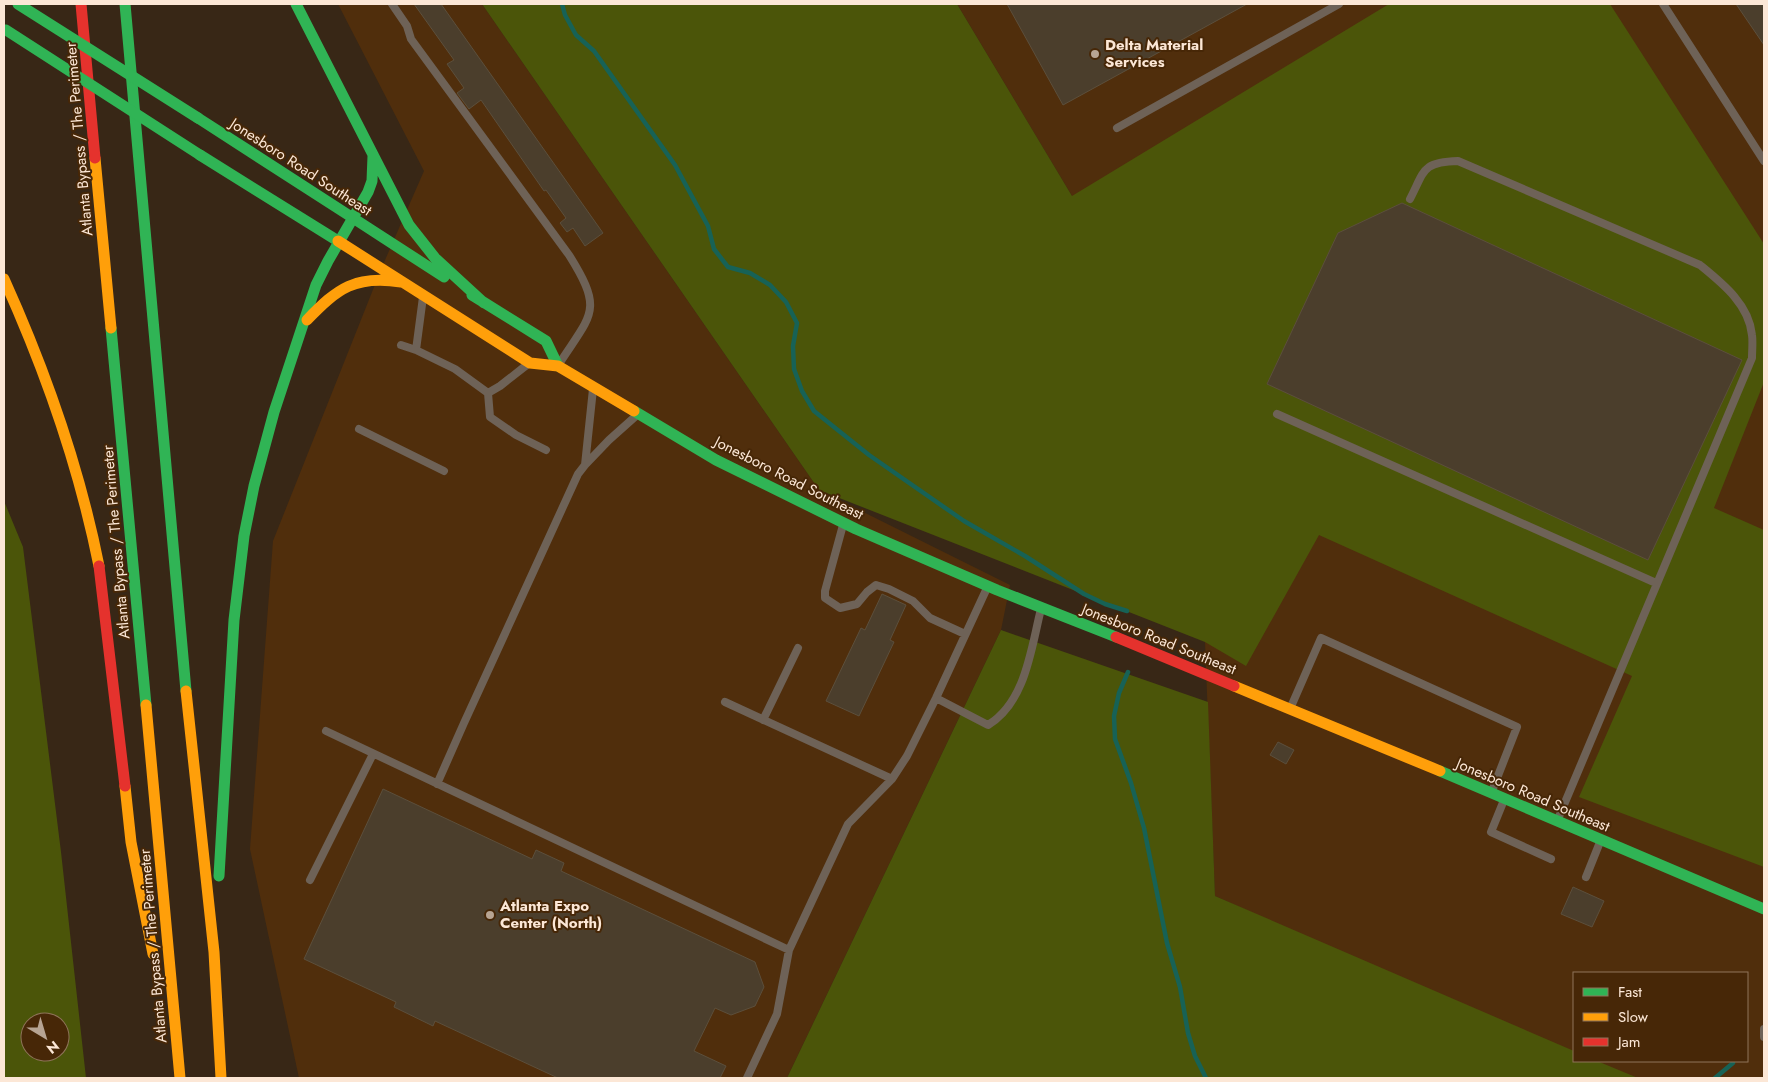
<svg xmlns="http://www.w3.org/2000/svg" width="1768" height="1082" font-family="Jost,sans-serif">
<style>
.built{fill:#502e0c}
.green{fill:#4b5509;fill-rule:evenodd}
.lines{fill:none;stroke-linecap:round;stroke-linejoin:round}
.stream{stroke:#176256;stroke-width:4.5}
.building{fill:#4b3e2c;stroke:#5c4f3c}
.lane{stroke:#6e6257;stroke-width:8}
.fast{stroke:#30b455;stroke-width:11}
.slow{stroke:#ff9f0a;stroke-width:11}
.jam{stroke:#e5322d;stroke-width:11}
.fast-bridge{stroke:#30b455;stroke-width:11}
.poi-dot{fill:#b7a493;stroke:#472707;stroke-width:2}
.labels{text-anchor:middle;stroke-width:4;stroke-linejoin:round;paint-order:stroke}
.poi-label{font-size:15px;font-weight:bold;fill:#fce7d6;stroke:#472707;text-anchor:start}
.street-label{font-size:15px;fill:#fce7d6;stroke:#472707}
</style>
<rect width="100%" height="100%" fill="#382716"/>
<!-- built -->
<path class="built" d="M 338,4 L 482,4 L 819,490 L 1010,585 L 1001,630 L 787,1078 L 299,1078 L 250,849 L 273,541 L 382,267 L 424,171 Z
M 957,4 L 1764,4 L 1764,1078 L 1627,1078 L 1585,1061 L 1747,1061 L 1747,973 L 1574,973 L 1574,1056 L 1215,896 L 1205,642 L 1072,196 Z"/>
<!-- green -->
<path class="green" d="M 482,4 L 957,4 L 1072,196 L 1389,4 L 1610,4 L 1764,244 L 1764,382 L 1714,508 L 1764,530 L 1764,867 L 1579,797 L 1632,676 L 1319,535 L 1246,666 L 1205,642 L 819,490 Z
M 4,501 L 23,547 L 61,852 L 86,1078 L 4,1078 ZM 30,1022 L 60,1022 L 60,1052 L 30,1052 Z
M 1001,630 L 1208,702 L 1215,896 L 1574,1051 L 1574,1061 L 1597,1061 L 1638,1078 L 787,1078 Z"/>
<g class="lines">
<!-- stream -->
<path class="stream" d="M 562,4 L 565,15 L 576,35 L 594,51 L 675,165 L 708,226 L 714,249 L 728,267 L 750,273 L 770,285 L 786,302 L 797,323 L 793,346 L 794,369 L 802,391 L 814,411 L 869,455 L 964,521 L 1025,556 L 1084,594 L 1105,604 L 1127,611
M 1128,672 L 1119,693 L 1114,716 L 1115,739 L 1131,783 L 1144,828 L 1167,943 L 1180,987 L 1188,1033 L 1195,1056 L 1206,1078
M 1715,1078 L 1733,1063"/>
</g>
<!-- building -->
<path class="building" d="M 414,4 L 441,4 L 603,233 L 585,246 L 573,228 L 567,232 L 560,223 L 566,218 L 546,190 L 544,191 L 481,100 L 469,109 L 457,93 L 464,88 L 447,64 L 454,60 Z
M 1007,4 L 1247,4 L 1063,105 Z
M 1736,4 L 1764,4 L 1764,45 Z
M 1402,203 L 1742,360 L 1648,560 L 1267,384 L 1338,233 Z
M 882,594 L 906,605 L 890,640 L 894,642 L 859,716 L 826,701 L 861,628 L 865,630 Z
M 1278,742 L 1294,750 L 1286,764 L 1270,755 Z
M 383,789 L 532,859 L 536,850 L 564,863 L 561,871 L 755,962 L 764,987 L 755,1006 L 731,1015 L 715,1008 L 694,1051 L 726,1066 L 720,1078 L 558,1078 L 435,1021 L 433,1026 L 394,1007 L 396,1002 L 304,959 Z
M 1573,887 L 1604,901 L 1592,927 L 1561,914 Z"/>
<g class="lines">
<!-- lane -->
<path class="lane" d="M 392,4 L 407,26 L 411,39 L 569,255 C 604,311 592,313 559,364
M 1663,4 L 1764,161
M 1117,128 L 1339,4
M 1410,199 C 1425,170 1422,162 1458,161 L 1700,265 C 1722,283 1749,304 1752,335 C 1753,342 1752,350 1752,358 L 1558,819
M 401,345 L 416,350 L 423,297
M 416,350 L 455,369 L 488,393
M 593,389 L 585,465 L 609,440 L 637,415
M 488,393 L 490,417 L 516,435 L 546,450
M 488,393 L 500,386 L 528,364
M 1277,414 L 1656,583
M 359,429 L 444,471
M 843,525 L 825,591 L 825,598 L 840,608 L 857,604 L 867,592 L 876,585 L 889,589 L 913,601 L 930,618 L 965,634
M 936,698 L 988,725 C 1026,702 1031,648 1041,609
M 725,702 L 892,779
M 1290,709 L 1321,638 L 1517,727 L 1492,791
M 763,720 L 798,648
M 326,731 L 789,950 L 848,824 L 892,779 L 907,756 L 936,698 L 987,588
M 437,784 L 464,723 L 578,474 L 585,465
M 1504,800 L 1491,832 L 1551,859
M 1586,877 L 1600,842
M 310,880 L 373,754
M 1764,1029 L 1764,1037
M 747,1078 L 777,1014 L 789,950"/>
<!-- fast -->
<path class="fast" d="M 125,4 L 186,691
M 296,4 L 409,225 L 435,258 L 484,303
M 198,118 L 353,218
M 200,155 L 338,241
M 353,218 L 444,277
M 472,295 L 546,341 L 558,366
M 111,328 L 146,705
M 634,411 L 716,460 L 856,529 L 997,590 L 1116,637
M 1440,771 L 1764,909
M 219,876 L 234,620 L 244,536 L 254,486 L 274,412 L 316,285 L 328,261 L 368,192 L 372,181 L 373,156"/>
<!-- slow -->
<path class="slow" d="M 95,158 L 111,328
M 338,241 L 530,363 L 558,366 L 634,411
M 4,279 C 46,372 79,466 99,566
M 307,320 C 338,288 355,275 401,282
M 1234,686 L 1440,771
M 186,691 L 214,952 L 221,1078
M 146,705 L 180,1078
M 125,786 L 131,842 L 153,954"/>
<!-- jam -->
<path class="jam" d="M 81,4 L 95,158
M 99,566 L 125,786
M 1116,637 L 1234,686"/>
<!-- fast-bridge -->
<path class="fast-bridge" d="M 18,4 L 198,118
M 6,30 L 200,155"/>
</g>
<!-- markers -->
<g class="poi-dot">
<circle cx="1095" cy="54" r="5"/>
<circle cx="490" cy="915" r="5"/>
</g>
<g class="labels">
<!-- poi labels -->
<g class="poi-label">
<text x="1105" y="50">Delta Material<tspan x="1105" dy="17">Services</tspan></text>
<text x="500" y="911">Atlanta Expo<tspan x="500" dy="17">Center (North)</tspan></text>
</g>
<!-- street labels -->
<g class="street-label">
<text transform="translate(79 139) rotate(-95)" y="5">Atlanta Bypass / The Perimeter</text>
<text transform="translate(301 167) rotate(33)" y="5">Jonesboro Road Southeast</text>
<text transform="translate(789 478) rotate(27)" y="5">Jonesboro Road Southeast</text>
<text transform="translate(116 542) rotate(-95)" y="5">Atlanta Bypass / The Perimeter</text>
<text transform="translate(1159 639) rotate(22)" y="5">Jonesboro Road Southeast</text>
<text transform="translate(1533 795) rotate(23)" y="5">Jonesboro Road Southeast</text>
<text transform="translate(153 946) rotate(-95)" y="5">Atlanta Bypass / The Perimeter</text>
</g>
</g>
<!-- border -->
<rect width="1768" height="1082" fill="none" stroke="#fce7d6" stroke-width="10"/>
<!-- legend -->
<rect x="1573" y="972" width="175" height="90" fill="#472707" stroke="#8f745a"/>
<rect x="1583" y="988" width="25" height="8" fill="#30b455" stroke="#8f745a"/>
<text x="1618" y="997" font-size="15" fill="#fce7d6">Fast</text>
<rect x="1583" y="1013" width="25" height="8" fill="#ff9f0a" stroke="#8f745a"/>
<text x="1618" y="1022" font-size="15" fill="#fce7d6">Slow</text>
<rect x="1583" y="1038" width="25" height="8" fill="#e5322d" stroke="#8f745a"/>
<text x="1618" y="1047" font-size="15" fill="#fce7d6">Jam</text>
<!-- north arrow -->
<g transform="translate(45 1037) rotate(142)"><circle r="24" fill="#472707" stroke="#8f745a"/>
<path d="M0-4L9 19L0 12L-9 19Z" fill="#b7a493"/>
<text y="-8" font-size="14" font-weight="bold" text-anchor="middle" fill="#fce7d6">N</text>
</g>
</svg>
